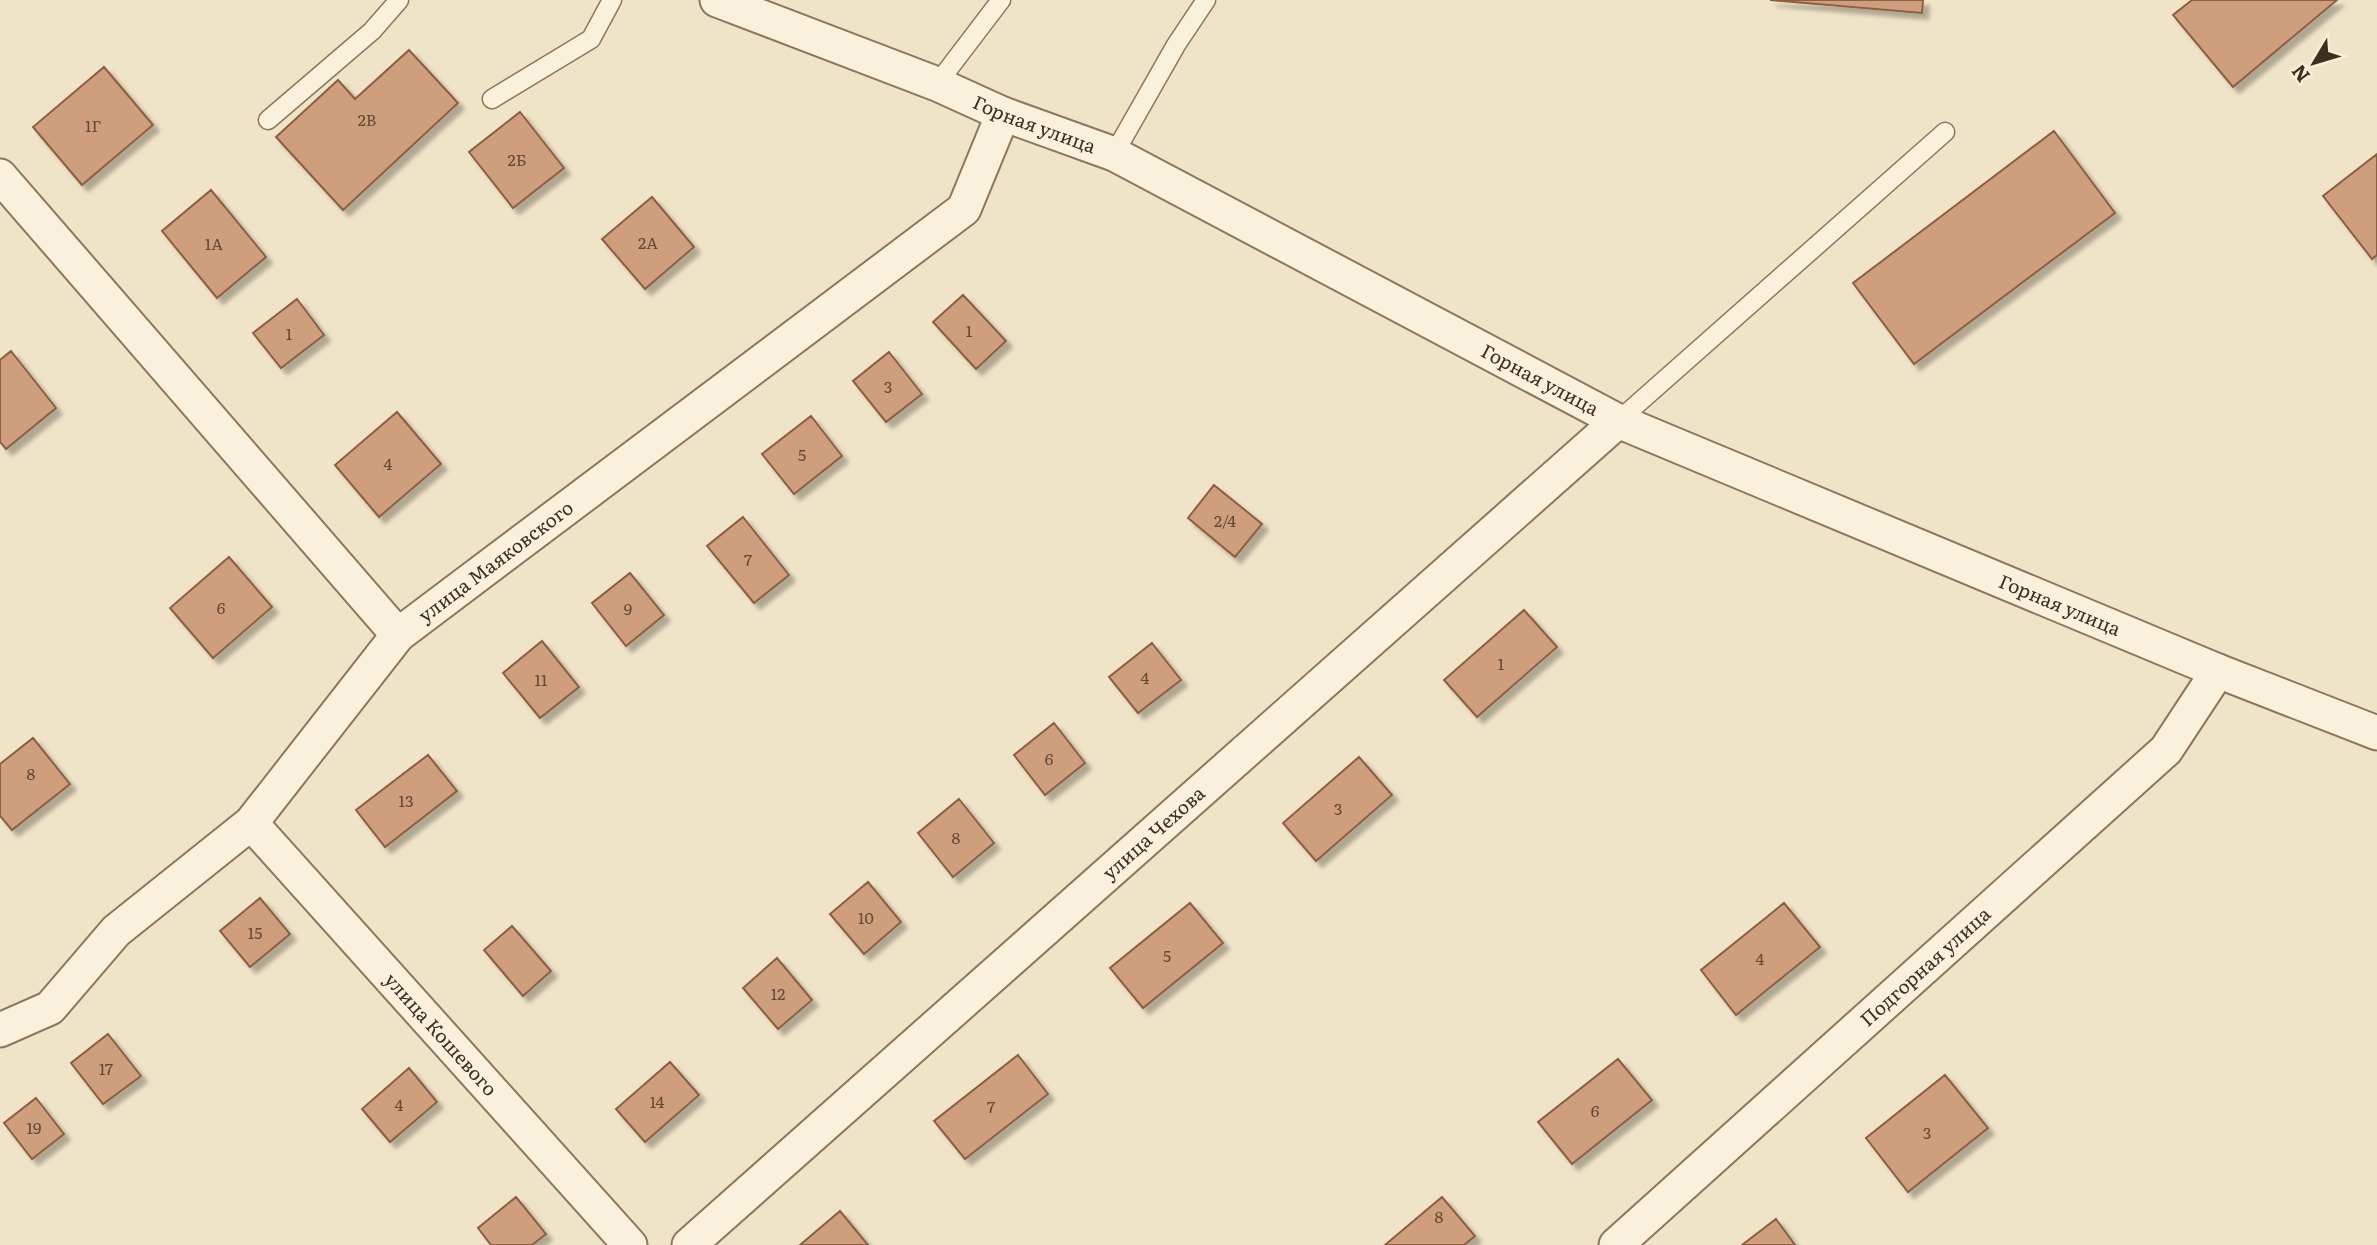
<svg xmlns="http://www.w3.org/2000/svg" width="2377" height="1245" font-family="Literata,serif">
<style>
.building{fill:#cf9f7d;stroke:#8d5f41;stroke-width:2;filter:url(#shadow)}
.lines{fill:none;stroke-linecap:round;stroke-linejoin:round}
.service-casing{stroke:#8d765c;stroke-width:21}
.minor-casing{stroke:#8d765c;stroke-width:37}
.service{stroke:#faf1dc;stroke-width:18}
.minor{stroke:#faf1dc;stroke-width:33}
.labels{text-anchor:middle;stroke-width:7;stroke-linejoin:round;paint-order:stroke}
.number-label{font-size:16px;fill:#624a37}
.street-label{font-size:19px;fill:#3d2e20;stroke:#f7eed8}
</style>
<defs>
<filter id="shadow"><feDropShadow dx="6" dy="6" stdDeviation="2" flood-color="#0004"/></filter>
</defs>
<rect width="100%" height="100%" fill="#f0e4c8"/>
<!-- building -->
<path class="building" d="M 1770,0 L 1923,0 L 1922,13 Z
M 2192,0 L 2337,0 L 2233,87 L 2173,15 Z
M 409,50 L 458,103 L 343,210 L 276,137 L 338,80 L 355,99 Z
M 104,67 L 153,125 L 82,185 L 33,127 Z
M 520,112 L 564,168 L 513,208 L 469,152 Z
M 2054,131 L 2115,213 L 1914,364 L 1853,283 Z
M 2377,154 L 2377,255 L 2372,259 L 2323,196 Z
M 211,190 L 266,257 L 217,298 L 162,231 Z
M 652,197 L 694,247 L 645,289 L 602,239 Z
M 963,295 L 1006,341 L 976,369 L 933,322 Z
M 297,299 L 324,335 L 281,368 L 253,333 Z
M 11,351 L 56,408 L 6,449 L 0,442 L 0,360 Z
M 889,352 L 922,394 L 886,422 L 853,381 Z
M 397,412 L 441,464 L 379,517 L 335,465 Z
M 811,416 L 842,456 L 794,494 L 762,454 Z
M 1214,485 L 1262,524 L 1235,557 L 1188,518 Z
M 743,517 L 789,575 L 754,603 L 707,546 Z
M 229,557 L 272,607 L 213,658 L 170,608 Z
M 630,573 L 664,615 L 626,646 L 592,603 Z
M 1524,610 L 1557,647 L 1477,717 L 1444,680 Z
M 542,641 L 579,687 L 540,718 L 503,673 Z
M 1152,643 L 1181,680 L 1138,713 L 1109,677 Z
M 1054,723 L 1085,763 L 1045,795 L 1014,755 Z
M 33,738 L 70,784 L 12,830 L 0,816 L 0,764 Z
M 428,755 L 457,791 L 385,847 L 356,810 Z
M 1359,757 L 1392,795 L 1316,861 L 1283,823 Z
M 959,799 L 994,843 L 953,877 L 918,833 Z
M 868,882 L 901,922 L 864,954 L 830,914 Z
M 260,898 L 290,934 L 250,967 L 220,931 Z
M 1190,903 L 1223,943 L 1143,1008 L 1110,968 Z
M 1784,903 L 1820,947 L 1736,1015 L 1701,970 Z
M 512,926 L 551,971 L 523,996 L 484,950 Z
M 777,958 L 812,1000 L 778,1029 L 743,988 Z
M 108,1034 L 141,1076 L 103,1104 L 71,1063 Z
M 1018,1055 L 1048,1094 L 965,1159 L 934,1121 Z
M 1618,1059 L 1652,1100 L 1572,1164 L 1538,1122 Z
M 670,1062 L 699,1095 L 645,1142 L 616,1109 Z
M 409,1068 L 437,1102 L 390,1142 L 362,1109 Z
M 1945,1075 L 1988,1128 L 1908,1192 L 1866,1138 Z
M 36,1098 L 64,1134 L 32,1159 L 4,1123 Z
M 516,1197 L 546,1234 L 532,1245 L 491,1245 L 478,1228 Z
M 1442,1197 L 1475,1236 L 1464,1245 L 1385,1245 Z
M 840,1211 L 868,1245 L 800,1245 Z
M 1776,1219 L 1795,1245 L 1742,1245 Z"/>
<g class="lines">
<!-- service casing -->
<g class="service-casing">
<path id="service" d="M 937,84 L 1001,0
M 492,99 L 591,39 L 612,0
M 268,120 L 372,31 L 399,0
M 1114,154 L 1176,45 L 1206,0
M 1618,421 L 1945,132"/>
</g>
<!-- minor casing -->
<g class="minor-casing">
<g id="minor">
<path id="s1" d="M 717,0 L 937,84 L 1003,114 L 1114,154 L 1618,421 L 2218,671 L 2377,733"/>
<path d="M 0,176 L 398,635"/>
<path id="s2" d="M 251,823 L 630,1245"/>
<path id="s3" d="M 0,1030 L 50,1008 L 116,931 L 251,823 L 398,635 L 964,209 L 1003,114"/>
<path id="s4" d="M 689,1245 L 1618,421"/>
<path id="s5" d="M 1616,1245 L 2166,750 L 2218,671"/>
</g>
</g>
<!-- service -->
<use href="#service" class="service"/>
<!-- minor -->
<use href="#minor" class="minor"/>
</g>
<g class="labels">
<!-- number labels -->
<g class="number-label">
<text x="367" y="126">2В</text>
<text x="93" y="132">1Г</text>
<text x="517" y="166">2Б</text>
<text x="648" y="249">2А</text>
<text x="214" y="250">1А</text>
<text x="969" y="337">1</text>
<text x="289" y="340">1</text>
<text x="888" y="393">3</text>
<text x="802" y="461">5</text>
<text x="388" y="470">4</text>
<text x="1225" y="527">2/4</text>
<text x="748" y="566">7</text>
<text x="221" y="614">6</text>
<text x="628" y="615">9</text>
<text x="1501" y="670">1</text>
<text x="1145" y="684">4</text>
<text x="541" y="686">11</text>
<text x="1049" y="765">6</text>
<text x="31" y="780">8</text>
<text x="406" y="807">13</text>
<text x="1338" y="815">3</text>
<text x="956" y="844">8</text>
<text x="866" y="924">10</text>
<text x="255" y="939">15</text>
<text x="1167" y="962">5</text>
<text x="1760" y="965">4</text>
<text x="778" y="1000">12</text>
<text x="106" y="1075">17</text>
<text x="657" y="1108">14</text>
<text x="399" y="1111">4</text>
<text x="991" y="1113">7</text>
<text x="1595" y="1117">6</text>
<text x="34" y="1134">19</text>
<text x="1927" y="1139">3</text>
<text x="1439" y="1223">8</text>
</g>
<!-- street labels -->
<g class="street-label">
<text dy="7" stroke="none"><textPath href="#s1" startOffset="341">Горная улица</textPath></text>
<text dy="7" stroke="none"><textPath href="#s1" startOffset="908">Горная улица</textPath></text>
<text dy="7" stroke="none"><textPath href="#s3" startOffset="690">улица Маяковского</textPath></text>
<text dy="7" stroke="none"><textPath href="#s1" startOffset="1475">Горная улица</textPath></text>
<text dy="7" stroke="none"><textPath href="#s4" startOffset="621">улица Чехова</textPath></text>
<text dy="7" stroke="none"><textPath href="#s5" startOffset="416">Подгорная улица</textPath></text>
<text dy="7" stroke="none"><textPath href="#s2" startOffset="284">улица Кошевого</textPath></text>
</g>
</g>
<!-- north arrow -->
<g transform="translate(2314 63) rotate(232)" stroke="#f7eed8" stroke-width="5" paint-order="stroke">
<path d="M0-5L12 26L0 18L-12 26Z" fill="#3d2e20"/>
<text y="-10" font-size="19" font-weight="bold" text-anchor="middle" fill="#3d2e20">N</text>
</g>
</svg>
